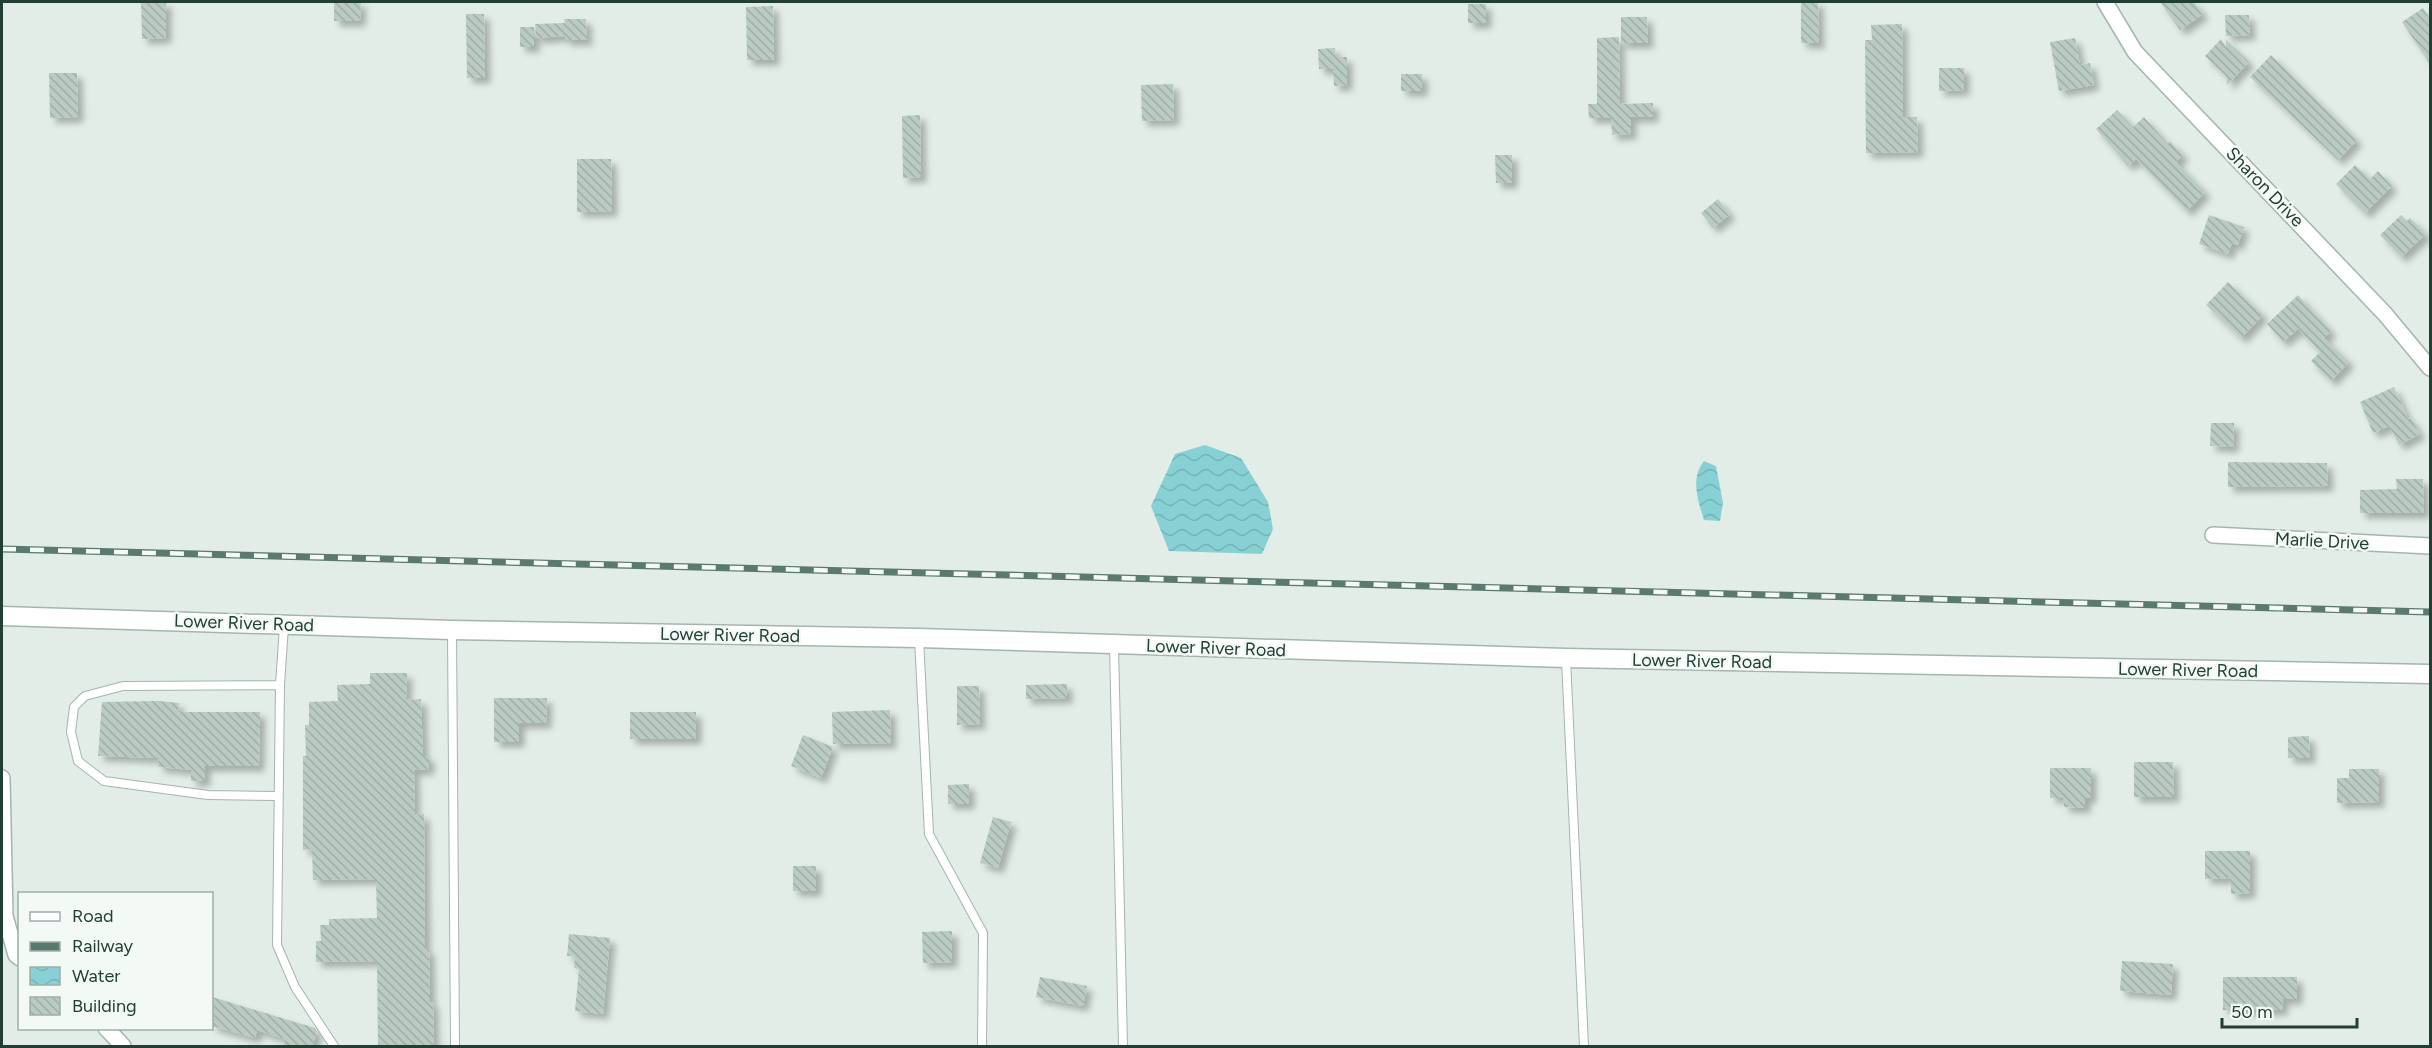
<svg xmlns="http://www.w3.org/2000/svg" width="2432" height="1048" font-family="Figtree,sans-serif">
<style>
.water{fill:url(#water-waves)}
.building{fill:url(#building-back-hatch);filter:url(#shadow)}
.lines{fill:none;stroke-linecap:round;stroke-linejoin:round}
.service-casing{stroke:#a4b5ae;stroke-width:10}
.minor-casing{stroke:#a4b5ae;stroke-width:18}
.tertiary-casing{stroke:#a4b5ae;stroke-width:21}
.service{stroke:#fff;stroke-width:8}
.minor{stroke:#fff;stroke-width:15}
.tertiary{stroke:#fff;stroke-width:18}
.rail-casing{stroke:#5b7a6f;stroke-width:7}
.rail{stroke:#f3f9f5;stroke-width:4.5;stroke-dasharray:14;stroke-linecap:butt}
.labels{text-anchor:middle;stroke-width:5;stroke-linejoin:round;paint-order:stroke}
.street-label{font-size:18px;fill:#213f34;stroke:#f3f9f5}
</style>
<defs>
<pattern id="water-waves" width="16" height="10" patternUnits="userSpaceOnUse" patternTransform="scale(1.5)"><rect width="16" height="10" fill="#87d1d5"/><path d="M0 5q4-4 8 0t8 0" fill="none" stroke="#74b4b7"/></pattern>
<pattern id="building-back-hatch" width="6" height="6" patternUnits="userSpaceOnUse" patternTransform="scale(1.5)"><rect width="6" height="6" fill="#bacbc2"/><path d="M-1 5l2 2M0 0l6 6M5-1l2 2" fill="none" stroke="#a0afa7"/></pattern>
<filter id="shadow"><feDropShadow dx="5.5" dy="5.5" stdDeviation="3" flood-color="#0004"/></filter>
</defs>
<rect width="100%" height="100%" fill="#e2ede7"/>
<!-- water -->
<path class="water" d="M 1205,445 L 1241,458 L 1268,502 L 1273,529 L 1262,554 L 1169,551 L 1151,506 L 1175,454 Z
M 1704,461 L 1716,466 L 1723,503 L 1720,521 L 1704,520 C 1698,501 1690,478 1704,461 Z"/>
<!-- building -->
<path class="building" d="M 141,2 L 166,2 L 166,38 L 142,39 Z
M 334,2 L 361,2 L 360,21 L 334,21 Z
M 1801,2 L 1818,2 L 1819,43 L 1801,43 Z
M 2160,2 L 2194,2 L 2203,14 L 2180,30 Z
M 1468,4 L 1486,4 L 1486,23 L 1468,23 Z
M 773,6 L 774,60 L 747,60 L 746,7 Z
M 2423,8 L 2430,19 L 2430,64 L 2402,22 Z
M 466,14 L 484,14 L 485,78 L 467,78 Z
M 2225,15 L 2249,15 L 2250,35 L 2226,36 Z
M 1621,17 L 1647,17 L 1648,43 L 1621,43 Z
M 564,19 L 586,19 L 587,40 L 565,40 L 565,36 L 536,38 L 535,24 L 565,23 Z
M 1902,24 L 1903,117 L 1917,117 L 1918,152 L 1866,153 L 1865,40 L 1872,40 L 1871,25 Z
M 520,27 L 534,27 L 534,47 L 520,47 Z
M 1619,37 L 1620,104 L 1653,103 L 1653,117 L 1631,117 L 1631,134 L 1612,135 L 1611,118 L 1589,118 L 1588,104 L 1597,104 L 1597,38 Z
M 2075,38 L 2080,65 L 2090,63 L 2094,85 L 2059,91 L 2050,42 Z
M 2221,39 L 2226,47 L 2226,40 L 2249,62 L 2227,85 L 2227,77 L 2205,56 Z
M 1335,48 L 1335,57 L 1347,57 L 1347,85 L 1334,86 L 1333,69 L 1319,69 L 1318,49 Z
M 2271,55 L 2357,140 L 2338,160 L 2250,77 Z
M 1939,68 L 1964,68 L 1964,90 L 1939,91 Z
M 49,73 L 77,73 L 78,117 L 50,118 Z
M 1401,74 L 1422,74 L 1422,91 L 1401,91 Z
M 1173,84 L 1174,120 L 1142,121 L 1141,85 Z
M 2117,110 L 2133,127 L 2144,117 L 2168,144 L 2170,141 L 2183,155 L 2176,162 L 2205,192 L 2187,211 L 2136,159 L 2128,166 L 2096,129 Z
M 920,115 L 921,177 L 903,178 L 902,116 Z
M 1495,155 L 1512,155 L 1512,183 L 1496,183 Z
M 577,159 L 611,159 L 612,211 L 577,212 Z
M 2355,165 L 2370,179 L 2378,171 L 2392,186 L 2365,213 L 2336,184 Z
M 1718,199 L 1730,214 L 1713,228 L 1701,213 Z
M 2209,215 L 2244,227 L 2238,245 L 2232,243 L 2228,254 L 2199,244 Z
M 2401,215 L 2407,221 L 2410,218 L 2426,234 L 2401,257 L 2380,235 Z
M 2228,282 L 2263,315 L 2241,338 L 2206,305 Z
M 2298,295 L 2331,331 L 2324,338 L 2349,362 L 2331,381 L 2311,361 L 2320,352 L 2298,329 L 2283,342 L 2267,324 Z
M 2394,387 L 2408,419 L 2411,418 L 2420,434 L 2399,445 L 2389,426 L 2373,433 L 2360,402 Z
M 2211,423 L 2234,423 L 2233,447 L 2210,446 Z
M 2228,462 L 2327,463 L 2328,486 L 2228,487 Z
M 2396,479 L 2423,479 L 2424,513 L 2360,513 L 2360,490 L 2397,489 Z
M 370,673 L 407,673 L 406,700 L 421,699 L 423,756 L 429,756 L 429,769 L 414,770 L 415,815 L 424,814 L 425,950 L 429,949 L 430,1002 L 433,1002 L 434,1047 L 378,1047 L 377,961 L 316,962 L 316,941 L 321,941 L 320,925 L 329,925 L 329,919 L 377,918 L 376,879 L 313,880 L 312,849 L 303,850 L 303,756 L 306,756 L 305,725 L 309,725 L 309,702 L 338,701 L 337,685 L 370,684 Z
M 1067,684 L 1067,698 L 1026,699 L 1026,685 Z
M 957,686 L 979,686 L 980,724 L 957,725 Z
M 494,698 L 547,698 L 546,723 L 519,723 L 519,742 L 494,742 Z
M 159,701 L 179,703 L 178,712 L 260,712 L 259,766 L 205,766 L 205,781 L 191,781 L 191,770 L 158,767 L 159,758 L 98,756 L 102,702 Z
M 890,710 L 891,743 L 833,744 L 832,712 Z
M 630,712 L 696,712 L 696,739 L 630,739 Z
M 803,735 L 833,747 L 821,778 L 791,766 Z
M 2309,736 L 2310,758 L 2288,758 L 2288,737 Z
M 2134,762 L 2173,762 L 2174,797 L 2134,797 Z
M 2050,768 L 2091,768 L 2091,798 L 2085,798 L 2085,808 L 2064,807 L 2063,798 L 2050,798 Z
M 2349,769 L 2379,769 L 2379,802 L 2337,803 L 2337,778 L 2349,778 Z
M 969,784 L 969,804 L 948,804 L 948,785 Z
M 993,817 L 1011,822 L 998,868 L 980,863 Z
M 2205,851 L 2250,851 L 2250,893 L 2231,894 L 2231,878 L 2205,879 Z
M 793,866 L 816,866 L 816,891 L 793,891 Z
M 952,931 L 952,962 L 923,963 L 922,932 Z
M 569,934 L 610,938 L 603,1014 L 575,1011 L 579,969 L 574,968 L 575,956 L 567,956 Z
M 2122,961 L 2173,964 L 2171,995 L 2120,991 Z
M 1040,977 L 1087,986 L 1083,1006 L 1036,997 Z
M 2223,977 L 2297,977 L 2297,999 L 2283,999 L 2282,1010 L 2223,1010 Z
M 212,997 L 315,1028 L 317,1031 L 312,1047 L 283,1047 L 285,1039 L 257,1030 L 255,1038 L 212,1026 Z"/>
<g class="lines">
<!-- service casing -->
<g class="service-casing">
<path id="service" d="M 284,626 L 280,685 L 277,945 L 295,987 L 334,1046
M 452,631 L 455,1046
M 919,639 L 929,834 L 983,933 L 982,1046
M 1114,645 L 1123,1046
M 1566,659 L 1584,1046
M 278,796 L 208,795 L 104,781 L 78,761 L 71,732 L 74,707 L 85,696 L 123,686 L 280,685"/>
</g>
<!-- minor casing -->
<g class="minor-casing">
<path id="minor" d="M 2105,2 L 2135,52 L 2385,314 L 2430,368
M 2213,535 L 2430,546
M 2,778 L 5,916 L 16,955 L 20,958
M 106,1028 L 123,1046"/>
</g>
<!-- tertiary casing -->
<g class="tertiary-casing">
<path id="tertiary" d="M 2,616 L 452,630 L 919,638 L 1566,658 L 2430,674"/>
</g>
<!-- service -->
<use href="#service" class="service"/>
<!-- minor -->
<use href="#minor" class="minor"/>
<!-- tertiary -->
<use href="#tertiary" class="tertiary"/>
<!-- rail casing -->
<g class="rail-casing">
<path id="rail" d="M 2,549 L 2430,612"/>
</g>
<!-- rail -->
<use href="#rail" class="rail"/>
</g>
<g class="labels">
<!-- street labels -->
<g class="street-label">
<text transform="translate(2265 187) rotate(46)" y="6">Sharon Drive</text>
<text transform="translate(2322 541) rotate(3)" y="6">Marlie Drive</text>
<text transform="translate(244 623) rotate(2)" y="6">Lower River Road</text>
<text transform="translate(730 635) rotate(1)" y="6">Lower River Road</text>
<text transform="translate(1216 648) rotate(2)" y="6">Lower River Road</text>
<text transform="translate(1702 661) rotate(1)" y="6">Lower River Road</text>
<text transform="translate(2188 670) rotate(1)" y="6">Lower River Road</text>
</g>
</g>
<!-- border -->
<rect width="2432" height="1048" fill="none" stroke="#213f34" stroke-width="6"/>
<!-- legend -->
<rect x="18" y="892" width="195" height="138" fill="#f3f9f5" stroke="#9fafa8" stroke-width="1.5"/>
<rect x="30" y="912" width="30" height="9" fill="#ffffff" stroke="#9fafa8" stroke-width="1.5"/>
<text x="72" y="922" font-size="18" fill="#213f34">Road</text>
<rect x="30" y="942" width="30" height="9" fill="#5b7a6f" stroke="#9fafa8" stroke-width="1.5"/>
<text x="72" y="952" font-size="18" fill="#213f34">Railway</text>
<rect x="30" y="967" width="30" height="18" fill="url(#water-waves)" stroke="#9fafa8" stroke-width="1.5"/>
<text x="72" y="982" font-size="18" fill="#213f34">Water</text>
<rect x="30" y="997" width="30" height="18" fill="url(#building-back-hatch)" stroke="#9fafa8" stroke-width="1.5"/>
<text x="72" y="1012" font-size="18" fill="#213f34">Building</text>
<!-- scale -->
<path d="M2222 1018v9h135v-9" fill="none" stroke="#213f34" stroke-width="3"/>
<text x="2231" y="1018" font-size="18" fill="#213f34" stroke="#f3f9f5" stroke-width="4.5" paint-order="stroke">50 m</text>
</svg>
